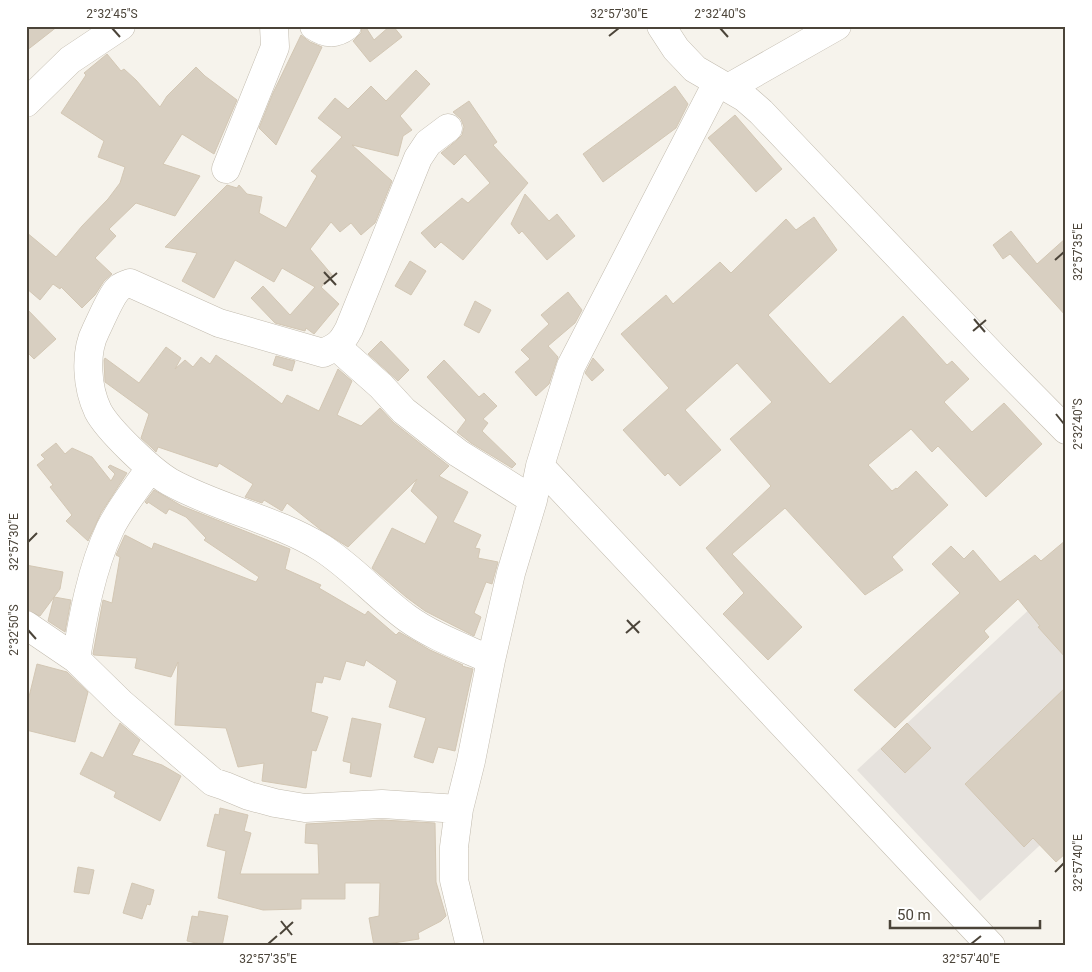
<svg xmlns="http://www.w3.org/2000/svg" width="1092" height="972" font-family="Roboto,sans-serif">
<style>
.industrial{fill:#e6e2dd}
.building{fill:#d8cfc1;stroke:#d3c7b4}
.lines{fill:none;stroke-linecap:round;stroke-linejoin:round}
.minor-casing{stroke:#c2bbae;stroke-width:29}
.minor{stroke:#fff;stroke-width:28}
.ticks{fill:none;stroke:#4b4439;stroke-width:2}
.neatline{fill:none;stroke:#4b4439;stroke-width:2}
.ticks-label{font-size:12px;text-anchor:middle;fill:#4b4439}
</style>
<rect width="100%" height="100%" fill="#f6f3ec"/>
<!-- industrial -->
<path class="industrial" d="M 1066,575 L 1066,821 L 980,901 L 857,770 Z"/>
<!-- building -->
<path class="building" d="M 26,26 L 58,26 L 26,51 Z
M 362,26 L 365,26 L 374,40 L 390,26 L 393,26 L 402,37 L 370,62 L 353,41 L 361,33 Z
M 301,35 L 310,42 L 322,47 L 276,145 L 259,128 L 273,93 Z
M 107,54 L 121,71 L 124,69 L 136,80 L 160,107 L 167,96 L 196,67 L 205,76 L 237,100 L 214,154 L 182,134 L 163,164 L 200,176 L 175,216 L 136,203 L 109,229 L 116,236 L 95,258 L 112,274 L 104,281 L 95,295 L 82,308 L 61,287 L 60,289 L 53,284 L 40,300 L 26,288 L 26,232 L 56,257 L 82,226 L 108,199 L 120,183 L 125,167 L 98,157 L 104,141 L 61,113 L 86,75 L 84,73 Z
M 416,70 L 430,84 L 400,116 L 412,130 L 403,136 L 398,156 L 352,145 L 392,181 L 375,223 L 361,235 L 351,223 L 340,232 L 331,222 L 310,249 L 333,276 L 321,287 L 339,304 L 314,334 L 306,328 L 305,331 L 275,323 L 251,298 L 263,286 L 290,315 L 315,287 L 282,268 L 274,282 L 235,260 L 214,298 L 182,281 L 197,253 L 165,247 L 227,185 L 237,188 L 239,185 L 247,194 L 262,197 L 259,213 L 286,228 L 317,176 L 311,171 L 342,137 L 318,118 L 335,98 L 348,109 L 371,86 L 386,101 Z
M 675,86 L 688,104 L 676,128 L 603,182 L 583,154 Z
M 469,101 L 497,142 L 493,145 L 528,183 L 463,260 L 441,242 L 435,248 L 421,233 L 462,198 L 468,203 L 490,183 L 465,154 L 454,165 L 441,153 L 457,140 L 462,135 L 464,127 L 461,119 L 453,112 Z
M 735,115 L 782,169 L 756,192 L 708,138 Z
M 525,194 L 549,221 L 557,214 L 575,236 L 547,260 L 522,231 L 519,234 L 511,224 Z
M 814,217 L 837,250 L 768,315 L 830,384 L 903,316 L 947,365 L 952,361 L 969,379 L 944,402 L 972,432 L 1004,403 L 1042,444 L 986,497 L 938,446 L 932,452 L 911,429 L 868,465 L 892,491 L 896,488 L 897,489 L 916,471 L 948,505 L 892,557 L 903,570 L 865,595 L 785,508 L 732,554 L 802,627 L 768,660 L 723,614 L 744,593 L 706,548 L 771,486 L 730,439 L 772,402 L 737,363 L 685,410 L 721,450 L 680,486 L 668,473 L 665,476 L 623,430 L 669,388 L 621,334 L 666,295 L 673,304 L 720,262 L 731,273 L 786,219 L 796,230 Z
M 1011,231 L 1037,264 L 1066,238 L 1066,316 L 1010,254 L 1003,259 L 993,245 Z
M 410,261 L 426,271 L 411,295 L 395,286 Z
M 568,292 L 582,310 L 575,323 L 548,346 L 558,357 L 549,384 L 536,396 L 515,372 L 530,359 L 521,350 L 549,324 L 541,315 Z
M 475,301 L 491,310 L 479,333 L 464,325 Z
M 26,308 L 56,339 L 34,359 L 26,351 Z
M 381,341 L 409,370 L 398,381 L 368,354 Z
M 166,347 L 181,358 L 175,369 L 185,360 L 193,367 L 201,357 L 210,364 L 216,355 L 282,404 L 287,395 L 319,411 L 338,369 L 352,381 L 337,415 L 361,426 L 380,408 L 394,423 L 449,466 L 439,476 L 468,492 L 453,522 L 481,535 L 475,548 L 480,549 L 478,558 L 498,562 L 492,584 L 486,582 L 474,613 L 481,617 L 474,636 L 425,611 L 406,597 L 372,568 L 392,528 L 425,544 L 438,517 L 411,491 L 417,479 L 348,547 L 321,530 L 287,503 L 282,511 L 264,500 L 262,503 L 245,497 L 253,484 L 219,463 L 217,467 L 158,447 L 156,452 L 152,448 L 141,438 L 149,414 L 105,382 L 104,360 L 105,358 L 139,383 Z
M 276,356 L 295,361 L 292,371 L 273,365 Z
M 593,358 L 604,370 L 592,381 L 585,373 Z
M 444,360 L 479,397 L 484,393 L 497,406 L 483,419 L 488,423 L 482,431 L 516,464 L 512,468 L 471,443 L 457,432 L 466,420 L 427,377 Z
M 56,443 L 65,454 L 72,448 L 92,457 L 111,481 L 115,474 L 108,467 L 110,465 L 127,473 L 101,513 L 88,541 L 66,521 L 72,515 L 50,487 L 53,485 L 37,465 L 45,459 L 41,455 Z
M 154,490 L 182,506 L 290,549 L 285,569 L 321,585 L 319,588 L 365,615 L 368,611 L 396,635 L 399,632 L 430,650 L 463,665 L 462,666 L 473,669 L 455,751 L 438,747 L 433,763 L 414,757 L 426,718 L 389,707 L 397,681 L 366,660 L 364,666 L 346,661 L 340,680 L 324,676 L 322,683 L 316,682 L 311,712 L 328,717 L 316,751 L 312,750 L 306,788 L 262,781 L 264,763 L 238,767 L 226,728 L 175,725 L 178,662 L 171,677 L 135,668 L 137,658 L 94,655 L 93,654 L 103,600 L 112,603 L 120,557 L 116,555 L 125,535 L 152,549 L 154,543 L 256,582 L 259,577 L 204,540 L 206,538 L 186,517 L 169,509 L 166,514 L 148,502 L 147,504 L 145,502 Z
M 1066,540 L 1066,658 L 1038,627 L 1040,626 L 1018,599 L 984,631 L 989,637 L 895,728 L 854,690 L 960,593 L 932,564 L 951,546 L 964,559 L 973,550 L 1000,582 L 1035,555 L 1041,561 Z
M 26,565 L 63,572 L 60,589 L 40,616 L 26,610 Z
M 54,597 L 71,600 L 65,632 L 48,621 Z
M 37,664 L 67,672 L 88,692 L 75,742 L 26,730 L 26,709 Z
M 1066,687 L 1066,853 L 1056,862 L 1033,838 L 1024,847 L 965,784 Z
M 352,718 L 381,724 L 371,777 L 350,773 L 351,763 L 343,761 Z
M 120,723 L 140,740 L 132,755 L 162,765 L 181,776 L 160,821 L 114,797 L 116,792 L 80,774 L 91,752 L 103,758 Z
M 907,723 L 931,748 L 905,773 L 881,749 Z
M 220,808 L 248,815 L 244,831 L 251,833 L 240,874 L 319,874 L 318,844 L 305,843 L 306,824 L 382,820 L 435,823 L 436,882 L 446,916 L 441,921 L 418,933 L 419,939 L 374,946 L 369,918 L 379,916 L 380,883 L 345,883 L 345,899 L 301,899 L 301,909 L 263,910 L 218,898 L 226,851 L 207,846 L 215,814 L 219,815 Z
M 78,867 L 94,870 L 89,894 L 74,892 Z
M 132,883 L 154,890 L 150,905 L 147,904 L 142,919 L 123,913 Z
M 199,911 L 228,916 L 222,946 L 210,946 L 187,941 L 192,916 L 198,917 Z"/>
<g class="lines">
<!-- minor casing -->
<g class="minor-casing">
<path id="minor" d="M 314,26 C 326,34 335,35 347,26
M 661,26 L 676,49 L 695,69 L 745,98 L 761,112 L 993,356 L 1066,430
M 728,88 L 837,26
M 26,103 L 70,60 L 121,26
M 448,128 L 428,143 L 418,158 L 349,329 C 341,344 338,346 323,353 L 219,323 L 130,283 C 125,285 120,286 117,290 C 110,298 101,320 96,330 C 84,353 87,388 98,411 C 108,430 151,471 170,482 C 219,509 275,519 322,548 C 353,568 377,596 407,618 C 432,636 462,647 491,660
M 226,169 L 275,47 L 274,26
M 337,347 L 381,386 L 404,411 L 458,453 L 533,500
M 540,466 L 991,946
M 26,625 L 76,659 L 122,704 L 213,782 L 225,786 L 249,796 L 275,803 L 305,808 L 382,804 L 459,809
M 76,659 C 83,616 91,570 110,529 C 120,508 137,488 150,468
M 470,946 L 454,880 L 454,847 L 459,809 L 471,761 L 491,660 L 511,573 L 533,500 L 540,466 L 571,366 L 717,83"/>
</g>
<!-- minor -->
<use href="#minor" class="minor"/>
</g>
<!-- ticks -->
<path class="ticks" d="M 112,28 L 120,37M 720,28 L 728,37M 609,36 L 619,28M 1055,260 L 1064,252M 324,272 L 336,285M 324,284 L 337,273M 974,319 L 985,332M 973,331 L 986,320M 1056,414 L 1064,424M 28,542 L 37,533M 627,620 L 639,633M 28,630 L 36,639M 626,633 L 640,621M 1055,872 L 1064,863M 281,921 L 292,935M 280,934 L 293,922M 268,944 L 277,936M 971,944 L 981,936"/>
<!-- border -->
<rect width="1092" height="972" fill="none" stroke="#ffffff" stroke-width="55"/>
<!-- scale -->
<path d="M890 920v8h150v-8" fill="none" stroke="#4b4439" stroke-width="2.5"/>
<text x="897" y="920" font-size="15" fill="#4b4439" stroke="#ffffff" stroke-width="4" paint-order="stroke">50 m</text>
<rect x="28" y="28" width="1036" height="916" class="neatline"/>
<g class="ticks-label">
<text x="112" y="18">2°32'45"S</text>
<text x="619" y="18">32°57'30"E</text>
<text x="720" y="18">2°32'40"S</text>
<text transform="translate(1078 252) rotate(-90)" y="4">32°57'35"E</text>
<text transform="translate(1078 424) rotate(-90)" y="4">2°32'40"S</text>
<text transform="translate(14 542) rotate(-90)" y="4">32°57'30"E</text>
<text transform="translate(14 630) rotate(-90)" y="4">2°32'50"S</text>
<text transform="translate(1078 863) rotate(-90)" y="4">32°57'40"E</text>
<text x="268" y="963">32°57'35"E</text>
<text x="971" y="963">32°57'40"E</text>
</g>
</svg>
